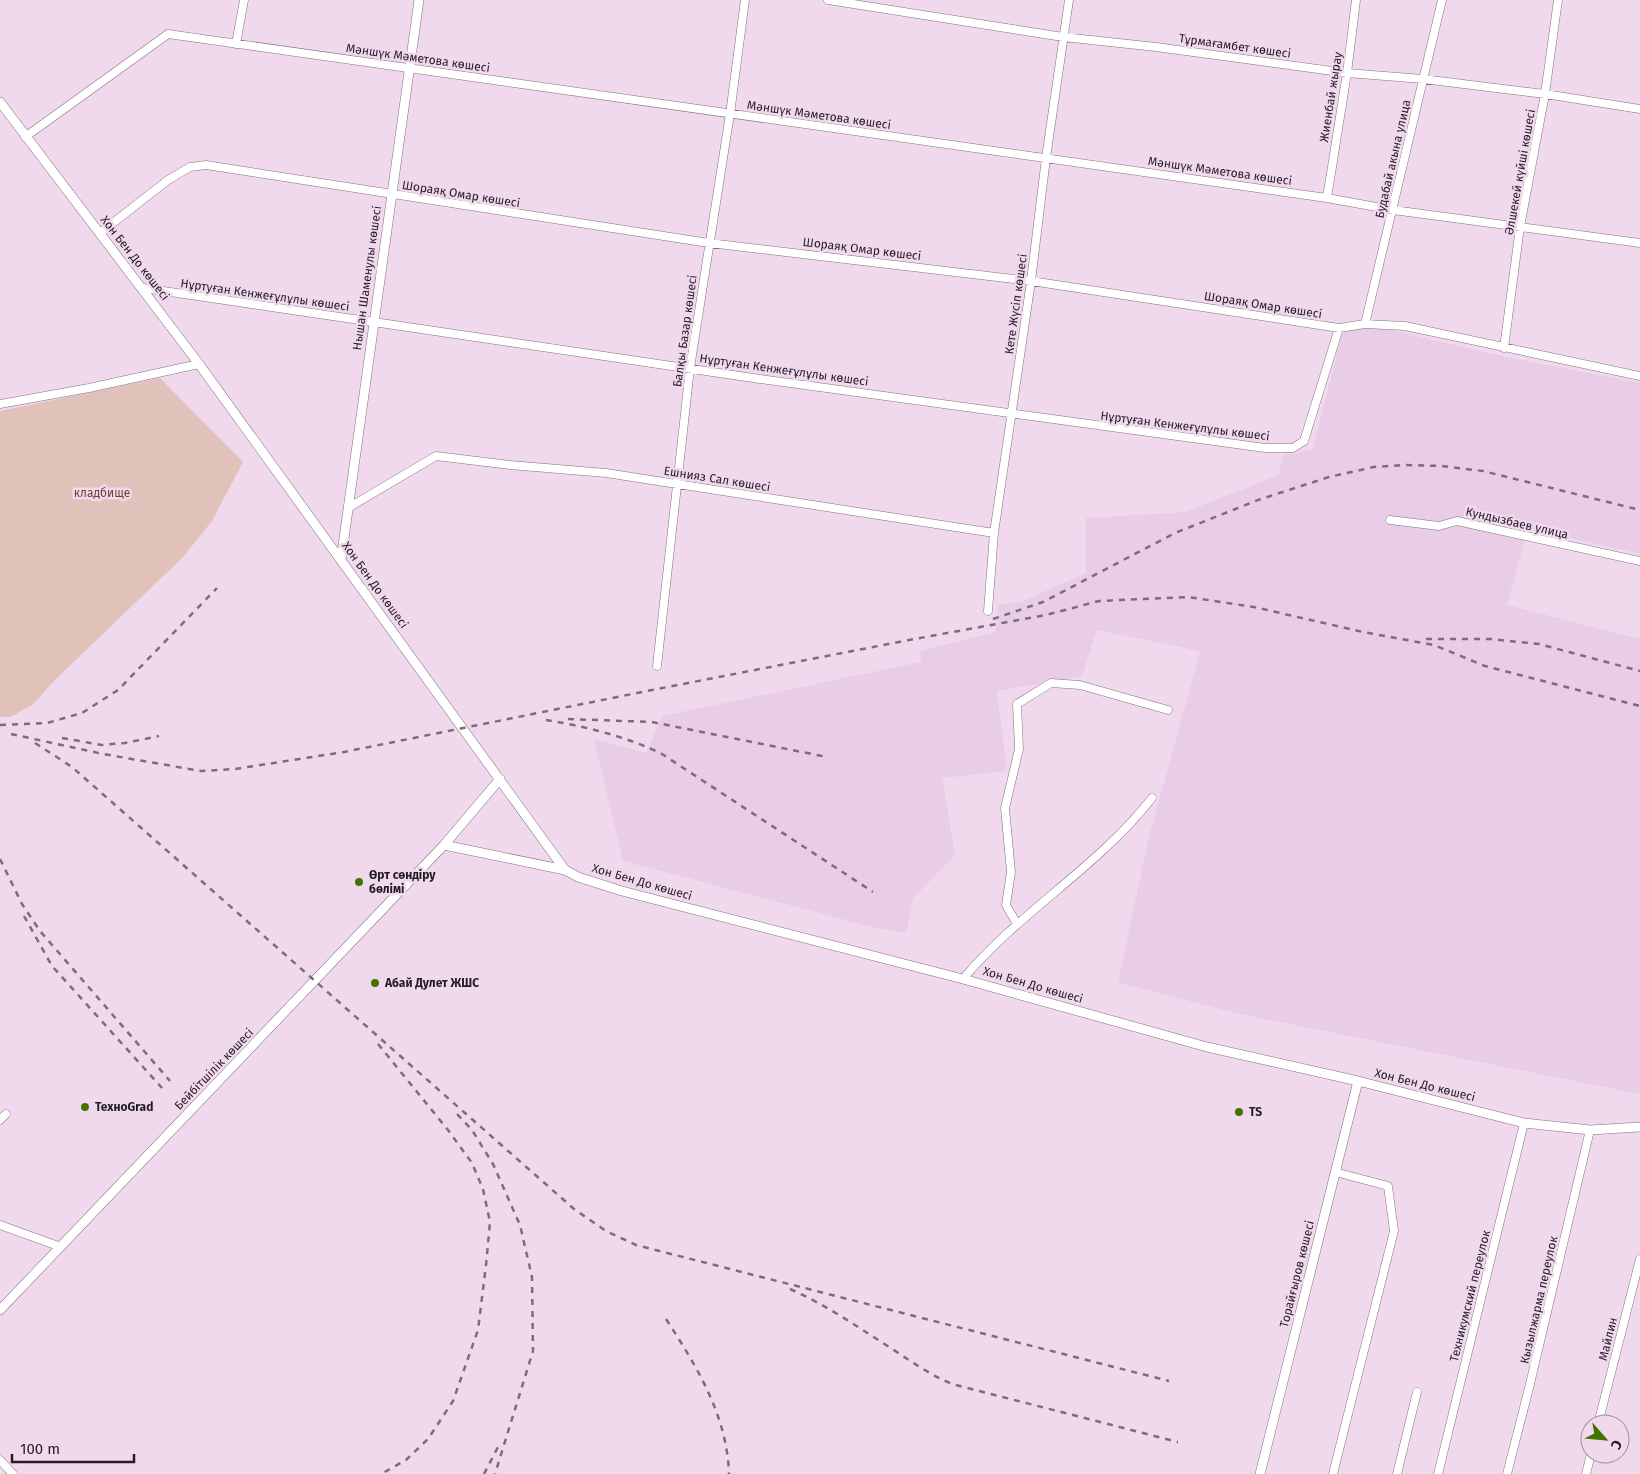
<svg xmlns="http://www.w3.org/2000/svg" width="1640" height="1474" font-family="'Fira Sans',sans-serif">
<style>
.built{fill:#e9cce6}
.green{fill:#e0c2ba}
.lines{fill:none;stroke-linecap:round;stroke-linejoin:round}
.minor-casing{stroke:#836f81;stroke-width:9}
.tertiary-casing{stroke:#836f81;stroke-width:10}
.minor{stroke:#fff;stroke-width:8}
.tertiary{stroke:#fff;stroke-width:9}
.rail{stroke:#7c6d7a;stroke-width:2.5;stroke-dasharray:6 6;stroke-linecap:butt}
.poi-dot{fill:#427500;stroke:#f0d9ed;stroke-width:2}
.labels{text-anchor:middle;stroke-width:5;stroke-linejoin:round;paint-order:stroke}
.street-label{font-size:12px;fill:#241c23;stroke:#f0d9ed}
.park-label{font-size:12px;fill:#773f31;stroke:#f0d9ed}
.poi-label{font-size:12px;font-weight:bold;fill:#241c23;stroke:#f0d9ed;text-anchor:start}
</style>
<rect width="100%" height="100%" fill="#f0d9ed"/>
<!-- built -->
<path class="built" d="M 1365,324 L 1502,356 L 1640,383 L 1640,554 L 1528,528 L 1507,605 L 1640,639 L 1640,1094 L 1235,1013 L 1118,982 L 1149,837 L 1200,652 L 1177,646 L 1097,630 L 1082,676 L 997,691 L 1007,771 L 942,778 L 955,855 L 913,898 L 906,933 L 872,927 L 623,861 L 594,739 L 646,753 L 662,716 L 921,662 L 920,651 L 996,632 L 998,605 L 1021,602 L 1086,573 L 1086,518 L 1185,512 L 1279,475 L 1283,455 L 1313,449 L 1342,334 Z"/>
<!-- green -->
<path class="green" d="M 160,378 L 243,462 L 212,521 L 183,557 L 57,678 L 32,705 L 10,717 L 0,717 L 0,411 Z"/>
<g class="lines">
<!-- minor casing -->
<g class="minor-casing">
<path id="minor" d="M 828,0 L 1063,37 L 1156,47 L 1347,73 L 1423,79 L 1545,94 L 1640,109
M 236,44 L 244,0
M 25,137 L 168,34 L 1327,198 L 1393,210 L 1640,243
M 1327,198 L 1347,73 L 1356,0
M 100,233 L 168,180 L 190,167 L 206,165 L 709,243 L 1031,281 L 1339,328 L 1365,324 L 1405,326 L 1640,376
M 143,288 L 760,379 L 1265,448 L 1293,448 L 1304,441 L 1339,328
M 1365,324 L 1442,0
M 1504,348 L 1520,227 L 1545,94 L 1558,0
M 0,404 L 89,388 L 199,364
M 348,508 L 436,456 L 510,465 L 606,473 L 994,533
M 1390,520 L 1439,526 L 1457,521 L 1640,561
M 988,611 L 994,533 L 1031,281 L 1046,158 L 1069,0
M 657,666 L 690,368 L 730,114 L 745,0
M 1017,924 L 1006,905 L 1011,872 L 1005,808 L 1019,749 L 1017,704 L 1051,683 L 1080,685 L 1168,710
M 963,979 C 1019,912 1098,867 1152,798
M 0,1120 L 6,1114
M 0,1225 L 61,1247
M 1598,1424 L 1640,1259
M 0,1460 L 13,1474
M 1333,1474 L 1394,1231 L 1388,1186 L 1335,1172
M 1397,1474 L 1417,1392
M 1438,1474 L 1524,1123
M 1507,1474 L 1530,1384 L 1590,1130
M 1586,1474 L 1591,1454"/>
</g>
<!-- tertiary casing -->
<g class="tertiary-casing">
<path id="tertiary" d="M 0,102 L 199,364 L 565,870 L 578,877 L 622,891 L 963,979 L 1207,1047 L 1358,1081 L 1524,1123 L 1590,1130 L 1640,1127
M 341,560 L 419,0
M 444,845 L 565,870
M 0,1310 L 444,845 L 500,779
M 1260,1474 L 1358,1081"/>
</g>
<!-- minor -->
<use href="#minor" class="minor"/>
<!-- tertiary -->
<use href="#tertiary" class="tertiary"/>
<!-- rail -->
<path class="rail" d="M 993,619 L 1043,602 L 1175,533 L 1258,500 L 1329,477 L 1374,467 L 1405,465 L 1442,466 L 1483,471 L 1640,510
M 1426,639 L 1490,639 L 1539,644 L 1640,671
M 568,719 L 652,722 L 827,757
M 546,720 C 584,726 628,737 662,754 L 873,892
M 0,725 L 47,723 L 82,713 L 118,690 L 217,588
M 11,734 L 103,754 L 201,771 L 235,769 L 344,752 L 652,690 L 909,640 L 1046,615 L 1099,601 L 1188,597 L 1254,607 L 1363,632 L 1434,645 L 1485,666 L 1640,706
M 62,738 L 102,745 L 125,743 L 159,736
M 35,743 L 72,767 L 574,1209 L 606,1231 L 636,1245 L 1169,1381
M 0,859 L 22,904 L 40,931 L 170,1081
M 24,916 L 52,966 L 162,1088
M 378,1044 L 448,1130 L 472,1163 L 483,1189 L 490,1222 L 486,1265 L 478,1330 L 453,1401 L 428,1439 L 406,1460 L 381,1474
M 457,1114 L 472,1130 L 493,1164 L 520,1225 L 532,1277 L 533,1351 L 495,1474
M 790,1289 C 824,1304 855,1325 886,1345 C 908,1359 928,1374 952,1384 L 1178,1442
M 666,1319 C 697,1367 727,1415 729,1474
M 484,1474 L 498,1447"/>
</g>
<!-- markers -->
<g class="poi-dot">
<circle cx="359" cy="882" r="5"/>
<circle cx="375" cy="983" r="5"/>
<circle cx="85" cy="1107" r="5"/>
<circle cx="1239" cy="1112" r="5"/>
</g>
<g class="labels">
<!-- street labels -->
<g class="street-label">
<text transform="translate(1235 46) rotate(8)" y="4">Тұрмағамбет көшесі</text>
<text transform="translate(418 58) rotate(8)" y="4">Мәншүк Мәметова көшесі</text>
<text transform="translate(1331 97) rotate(-81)" y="4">Жиенбай жырау</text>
<text transform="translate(819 115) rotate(8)" y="4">Мәншүк Мәметова көшесі</text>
<text transform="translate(1393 159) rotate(-77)" y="4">Будабай акына улица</text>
<text transform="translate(1220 171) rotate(8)" y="4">Мәншүк Мәметова көшесі</text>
<text transform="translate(1520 172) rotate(-80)" y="4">Әлшекей күйші көшесі</text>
<text transform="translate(461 194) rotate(9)" y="4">Шораяқ Омар көшесі</text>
<text transform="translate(862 249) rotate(7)" y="4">Шораяқ Омар көшесі</text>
<text transform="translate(135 258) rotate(52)" y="4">Хон Бен До көшесі</text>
<text transform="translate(367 278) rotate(-82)" y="4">Нышан Шаменулы көшесі</text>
<text transform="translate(265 295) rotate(8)" y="4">Нұртуған Кенжеғұлұлы көшесі</text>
<text transform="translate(1016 304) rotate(-82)" y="4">Кете Жүсіп көшесі</text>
<text transform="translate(1263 305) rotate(9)" y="4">Шораяқ Омар көшесі</text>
<text transform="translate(685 331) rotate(-82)" y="4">Балқы Базар көшесі</text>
<text transform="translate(784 370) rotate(8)" y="4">Нұртуған Кенжеғұлұлы көшесі</text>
<text transform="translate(1185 426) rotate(7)" y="4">Нұртуған Кенжеғұлұлы көшесі</text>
<text transform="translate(717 479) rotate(9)" y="4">Ешнияз Сал көшесі</text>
<text transform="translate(1517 523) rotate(13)" y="4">Кундызбаев улица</text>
<text transform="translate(375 585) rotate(54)" y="4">Хон Бен До көшесі</text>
<text transform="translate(642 882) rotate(16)" y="4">Хон Бен До көшесі</text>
<text transform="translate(1033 985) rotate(16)" y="4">Хон Бен До көшесі</text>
<text transform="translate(214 1069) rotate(-46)" y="4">Бейбітшілік көшесі</text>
<text transform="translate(1425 1085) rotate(14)" y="4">Хон Бен До көшесі</text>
<text transform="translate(1297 1274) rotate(-76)" y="4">Торайғыров көшесі</text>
<text transform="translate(1470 1296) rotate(-76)" y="4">Техникумский переулок</text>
<text transform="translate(1539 1300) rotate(-77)" y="4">Кызылжарма переулок</text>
<text transform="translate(1608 1339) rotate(-76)" y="4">Майлин</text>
</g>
<!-- park labels -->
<g class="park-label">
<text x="102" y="497">кладбище</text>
</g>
<!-- poi labels -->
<g class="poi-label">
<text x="369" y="879">Өрт сөндіру<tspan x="369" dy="14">бөлімі</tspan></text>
<text x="385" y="987">Абай Дулет ЖШС</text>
<text x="95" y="1111">ТехноGrad</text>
<text x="1249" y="1116">TS</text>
</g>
</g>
<!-- north arrow -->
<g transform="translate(1605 1439) rotate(117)"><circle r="24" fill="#f0d9ed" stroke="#9e8d9c"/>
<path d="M0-4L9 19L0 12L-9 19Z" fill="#427500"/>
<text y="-8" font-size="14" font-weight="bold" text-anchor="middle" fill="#241c23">С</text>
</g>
<!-- scale -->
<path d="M12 1454v8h122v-8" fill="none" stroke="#241c23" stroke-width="2.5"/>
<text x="20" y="1454" font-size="15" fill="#241c23" stroke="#f0d9ed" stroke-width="4" paint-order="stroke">100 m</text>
</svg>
